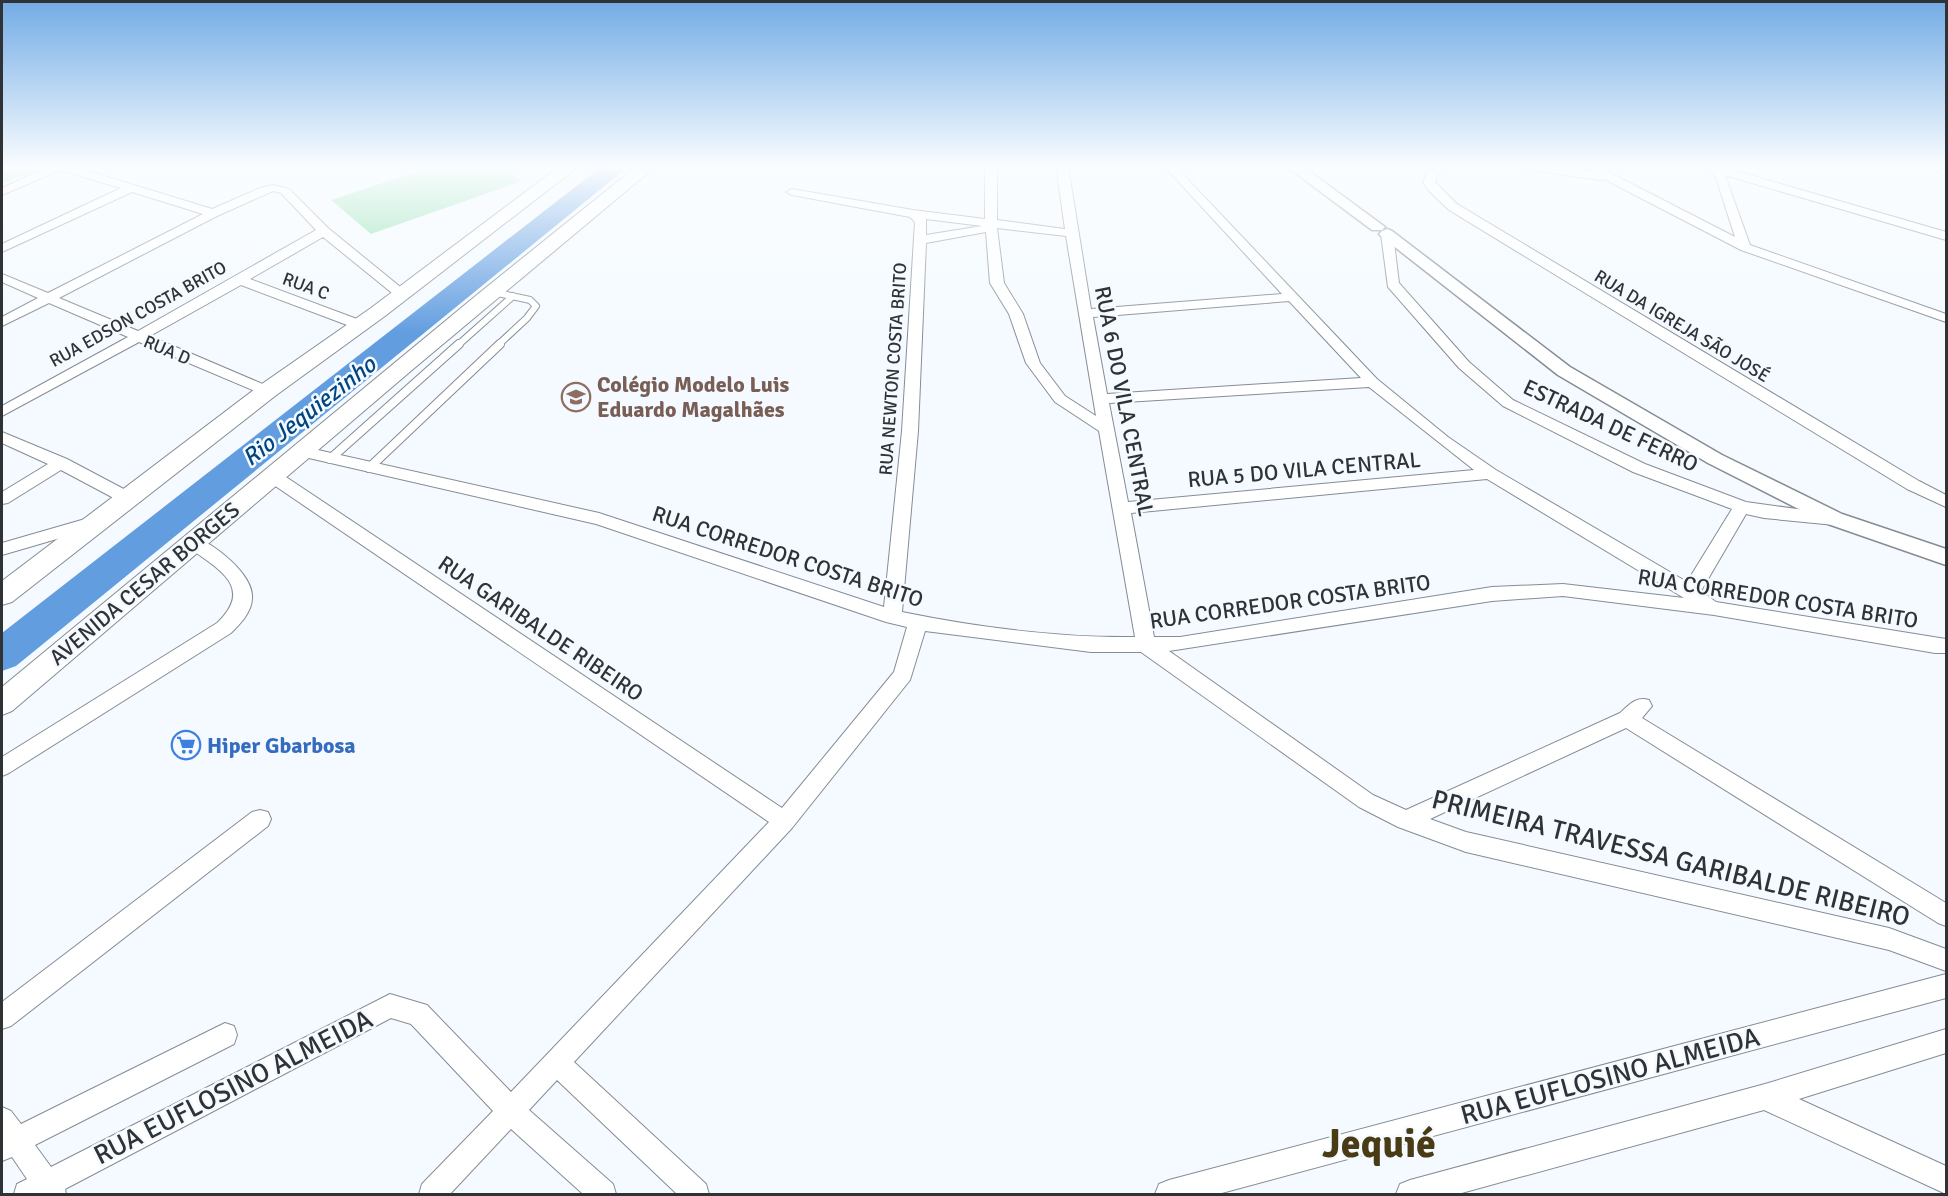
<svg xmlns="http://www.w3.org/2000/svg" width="1948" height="1196" font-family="Signika,sans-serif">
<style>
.green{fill:#89deaa}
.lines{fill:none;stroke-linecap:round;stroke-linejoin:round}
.river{fill:#629de0;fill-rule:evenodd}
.service-far1-casing{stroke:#858d94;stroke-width:8}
.service-casing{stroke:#858d94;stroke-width:10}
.minor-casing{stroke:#858d94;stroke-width:2}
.tertiary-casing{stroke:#858d94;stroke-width:3}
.secondary-casing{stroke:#858d94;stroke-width:2}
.service-far1{stroke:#fff;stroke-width:6}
.service{stroke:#fff;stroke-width:8}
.minor{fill:#fff;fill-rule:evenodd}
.tertiary{fill:#fff;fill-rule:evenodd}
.secondary{fill:#fff;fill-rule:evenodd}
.labels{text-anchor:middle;stroke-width:5;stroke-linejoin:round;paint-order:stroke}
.far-street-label{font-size:18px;fill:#2f3336;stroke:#f4faff}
.education-label{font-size:22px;font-weight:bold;fill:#785e54;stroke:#f4faff;text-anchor:start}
.street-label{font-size:22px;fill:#2f3336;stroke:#f4faff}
.shop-label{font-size:22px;font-weight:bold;fill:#366cbe;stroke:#f4faff;text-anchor:start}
.water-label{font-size:24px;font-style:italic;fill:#004581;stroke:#f4faff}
.near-street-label{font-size:27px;fill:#2f3336;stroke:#f4faff}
.near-town-label{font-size:40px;font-weight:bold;fill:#493b13;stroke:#f4faff}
</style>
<rect width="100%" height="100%" fill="#f4faff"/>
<!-- green -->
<path class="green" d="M 2,166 L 43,166 L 43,167 L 2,184 Z
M 434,166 L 501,166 L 522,181 L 371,234 L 331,200 Z"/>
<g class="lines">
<!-- river -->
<path class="river" d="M 602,166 L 629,166 L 16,666 L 2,671 L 2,633 Z"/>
<!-- service-far1 casing -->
<g class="service-far1-casing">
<path id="service-far1" d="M 493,292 L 530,300 L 536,306 L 527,318 L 498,345
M 458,345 L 513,296"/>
</g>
<!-- service casing -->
<g class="service-casing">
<path id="service" d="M 330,459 L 459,344
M 369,468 L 500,344"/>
</g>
<!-- minor casing -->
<g class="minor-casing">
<path id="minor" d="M 50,166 L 72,166 L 212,209 L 260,188 L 273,185 L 289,189 L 328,228 L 409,294 L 407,297 L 397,297 L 323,237 L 250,279 L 365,322 L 367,325 L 365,328 L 355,328 L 241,285 L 150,336 L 272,388 L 274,391 L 272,394 L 262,394 L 139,342 L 2,416 L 2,406 L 128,337 L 49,303 L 2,326 L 2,317 L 38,298 L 2,282 L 2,274 L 48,293 L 203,214 L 132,192 L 2,252 L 2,244 L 121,188 L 60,170 L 2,195 L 2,188 ZM 273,191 L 281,193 L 316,230 L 138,331 L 59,298 L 217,216 Z
M 985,166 L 997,166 L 997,220 L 1065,229 L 1056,166 L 1068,166 L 1091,309 L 1282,294 L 1164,166 L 1175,166 L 1377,379 L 1448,437 L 1496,470 L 1687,582 L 1732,509 L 1633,472 L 1503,406 L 1459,368 L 1388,287 L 1381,234 L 1383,231 L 1391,231 L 1393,234 L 1399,283 L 1469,362 L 1513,400 L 1645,464 L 1746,502 L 1841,515 L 1843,519 L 1841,523 L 1835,525 L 1764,518 L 1746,514 L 1701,591 L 1716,602 L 1946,639 L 1946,653 L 1935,653 L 1714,615 L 1563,596 L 1492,601 L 1169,651 L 1373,795 L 1406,810 L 1620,713 C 1629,705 1636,696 1649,700 L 1652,706 L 1642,718 L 1946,903 L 1946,926 L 1938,923 L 1626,728 L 1430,819 L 1466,832 L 1889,928 L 1946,949 L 1946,971 L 1889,950 L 1466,852 L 1398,827 L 1359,807 L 1141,652 L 1091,652 L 925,631 L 910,680 L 792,828 L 574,1062 L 706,1184 L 709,1194 L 677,1194 L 557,1080 L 529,1110 L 613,1184 L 616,1194 L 583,1194 L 511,1129 L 450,1194 L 419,1194 L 422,1184 L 493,1111 L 411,1024 L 391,1018 L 65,1189 L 66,1194 L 14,1194 L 17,1184 L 27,1179 L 12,1157 L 2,1161 L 2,1107 L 11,1111 L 21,1124 L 225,1023 L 234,1026 L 237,1035 L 234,1044 L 35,1145 L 51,1167 L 390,994 L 427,1005 L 511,1092 L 769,822 L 265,479 L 263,475 L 265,471 L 277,471 L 782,808 L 894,672 L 907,627 L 886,622 L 596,524 L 300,456 L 292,451 L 300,446 L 599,513 L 884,607 L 902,431 L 915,222 L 910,217 L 792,195 L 786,192 L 792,189 L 913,210 L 985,219 ZM 926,219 L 982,226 L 926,235 ZM 997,228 L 1066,236 L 1096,416 L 1065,396 L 1040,363 L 1023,314 L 1004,283 ZM 986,232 L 990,283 L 1009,314 L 1026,363 L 1055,402 L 1099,431 L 1135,637 C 1059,638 976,627 902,612 L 918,431 L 926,243 ZM 1289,301 L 1361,378 L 1107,394 L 1093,317 ZM 1369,387 L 1474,470 L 1128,502 L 1109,403 ZM 1487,479 L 1684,598 L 1563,584 L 1492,587 L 1180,637 L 1154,637 L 1131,513 Z
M 1437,166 L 1451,166 L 1437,175 L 1435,182 L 1457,204 L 1919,481 L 1946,495 L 1946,507 L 1907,489 L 1449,210 L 1430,192 L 1423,182 L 1428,171 Z
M 1519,166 L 1549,166 L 1592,172 L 1583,166 L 1597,166 L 1735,237 L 1716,178 L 1706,166 L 1719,166 L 1946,232 L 1946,240 L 1725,175 L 1750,245 L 1946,314 L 1946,322 L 1741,250 L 1604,179 L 1600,180 L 1524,169 Z
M 1929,166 L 1946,169 L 1946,176 Z
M 2,432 L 67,459 L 135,495 L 137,499 L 135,503 L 123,503 L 61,470 L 8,503 L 2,504 L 2,492 L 48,464 L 2,443 Z
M 92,517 L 98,519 L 100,523 L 98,527 L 2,555 L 2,543 Z
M 194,537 C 214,543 254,575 252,598 C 252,612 240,624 231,633 L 9,773 L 2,776 L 2,757 L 217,623 C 255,587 218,569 188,547 L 185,543 L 188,539 Z
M 260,810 L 268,812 L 271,819 L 268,826 L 11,1026 L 2,1029 L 2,1002 L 252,812 Z
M 1946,974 L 1946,998 L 1218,1194 L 1155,1194 L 1159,1184 L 1169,1180 Z
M 1946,1029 L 1946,1053 L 1799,1099 L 1946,1166 L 1946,1194 L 1764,1110 L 1458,1194 L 1396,1194 L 1400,1184 L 1410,1180 L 1765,1084 Z"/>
</g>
<!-- tertiary casing -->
<g class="tertiary-casing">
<path id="tertiary" d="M 1286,166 L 1302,166 L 1385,227 L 1382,230 L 1372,230 Z
M 1387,229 L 1392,231 L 1570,367 L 1722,455 L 1842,514 L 1946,549 L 1946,565 L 1828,524 L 1708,463 L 1558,375 L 1382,237 L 1379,234 L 1382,231 Z"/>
</g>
<!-- secondary casing -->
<g class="secondary-casing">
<path id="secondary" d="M 560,166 L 579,166 L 385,316 L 275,396 L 12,602 L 2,605 L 2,581 L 259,386 L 371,308 Z
M 637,166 L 656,166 L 412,370 L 12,711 L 2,715 L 2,687 L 478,294 Z"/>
</g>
<!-- service-far1 -->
<use href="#service-far1" class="service-far1"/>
<!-- service -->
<use href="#service" class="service"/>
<!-- minor -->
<use href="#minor" class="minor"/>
<!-- tertiary -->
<use href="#tertiary" class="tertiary"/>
<!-- secondary -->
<use href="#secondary" class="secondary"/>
</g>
<!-- sky -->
<linearGradient id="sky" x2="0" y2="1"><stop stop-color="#72abe5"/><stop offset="0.5" stop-color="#fafdff"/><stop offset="1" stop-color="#fafdff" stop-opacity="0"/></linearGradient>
<rect width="1948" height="334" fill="url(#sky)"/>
<!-- icons -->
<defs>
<g id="school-ring" transform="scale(1.5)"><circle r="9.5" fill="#f4faff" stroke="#8d6e63" stroke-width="1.5"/><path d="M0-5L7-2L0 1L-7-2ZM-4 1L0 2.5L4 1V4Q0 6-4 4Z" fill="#8d6e63"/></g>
<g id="supermarket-ring" transform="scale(1.5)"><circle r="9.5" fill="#f4faff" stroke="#3f7fe0" stroke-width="1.5"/><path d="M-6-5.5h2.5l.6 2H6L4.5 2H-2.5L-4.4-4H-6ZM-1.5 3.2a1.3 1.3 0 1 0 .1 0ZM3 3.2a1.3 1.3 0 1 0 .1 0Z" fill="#3f7fe0"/></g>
</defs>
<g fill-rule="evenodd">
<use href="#school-ring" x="576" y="397"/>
<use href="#supermarket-ring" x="186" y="745"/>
</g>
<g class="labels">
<!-- far-street labels -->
<g class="far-street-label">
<text transform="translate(306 286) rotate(20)" y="6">RUA C</text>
<text transform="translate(138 314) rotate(-29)" y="6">RUA EDSON COSTA BRITO</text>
<text transform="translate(1682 326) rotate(31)" y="6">RUA DA IGREJA SÃO JOSÉ</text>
<text transform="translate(167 350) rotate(23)" y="6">RUA D</text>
<text transform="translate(893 369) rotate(-86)" y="6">RUA NEWTON COSTA BRITO</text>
</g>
<!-- education labels -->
<g class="education-label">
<text x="597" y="392">Colégio Modelo Luis<tspan x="597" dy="25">Eduardo Magalhães</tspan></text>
</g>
<!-- street labels -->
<g class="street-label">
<text transform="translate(1125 401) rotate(79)" y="8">RUA 6 DO VILA CENTRAL</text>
<text transform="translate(1611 425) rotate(25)" y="8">ESTRADA DE FERRO</text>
<text transform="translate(1304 469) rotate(-5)" y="8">RUA 5 DO VILA CENTRAL</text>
<text transform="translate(788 556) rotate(18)" y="8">RUA CORREDOR COSTA BRITO</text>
<text transform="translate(144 583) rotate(-40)" y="8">AVENIDA CESAR BORGES</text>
<text transform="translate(1778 598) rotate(9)" y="8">RUA CORREDOR COSTA BRITO</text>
<text transform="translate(1290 601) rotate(-8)" y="8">RUA CORREDOR COSTA BRITO</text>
<text transform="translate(541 628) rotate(34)" y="8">RUA GARIBALDE RIBEIRO</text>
</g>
<!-- shop labels -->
<g class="shop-label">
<text x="207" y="753">Hiper Gbarbosa</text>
</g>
<!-- water labels -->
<g class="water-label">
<text transform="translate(309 411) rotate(-38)" y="8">Rio Jequiezinho</text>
</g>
<!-- near-street labels -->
<g class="near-street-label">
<text transform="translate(1671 858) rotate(14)" y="9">PRIMEIRA TRAVESSA GARIBALDE RIBEIRO</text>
<text transform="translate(1610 1076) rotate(-15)" y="9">RUA EUFLOSINO ALMEIDA</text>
<text transform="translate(233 1087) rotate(-27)" y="9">RUA EUFLOSINO ALMEIDA</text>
</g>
<!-- near-town labels -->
<g class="near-town-label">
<text x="1379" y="1157">Jequié</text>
</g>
</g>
<!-- border -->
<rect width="1948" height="1196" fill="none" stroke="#2f3336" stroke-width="6"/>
</svg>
